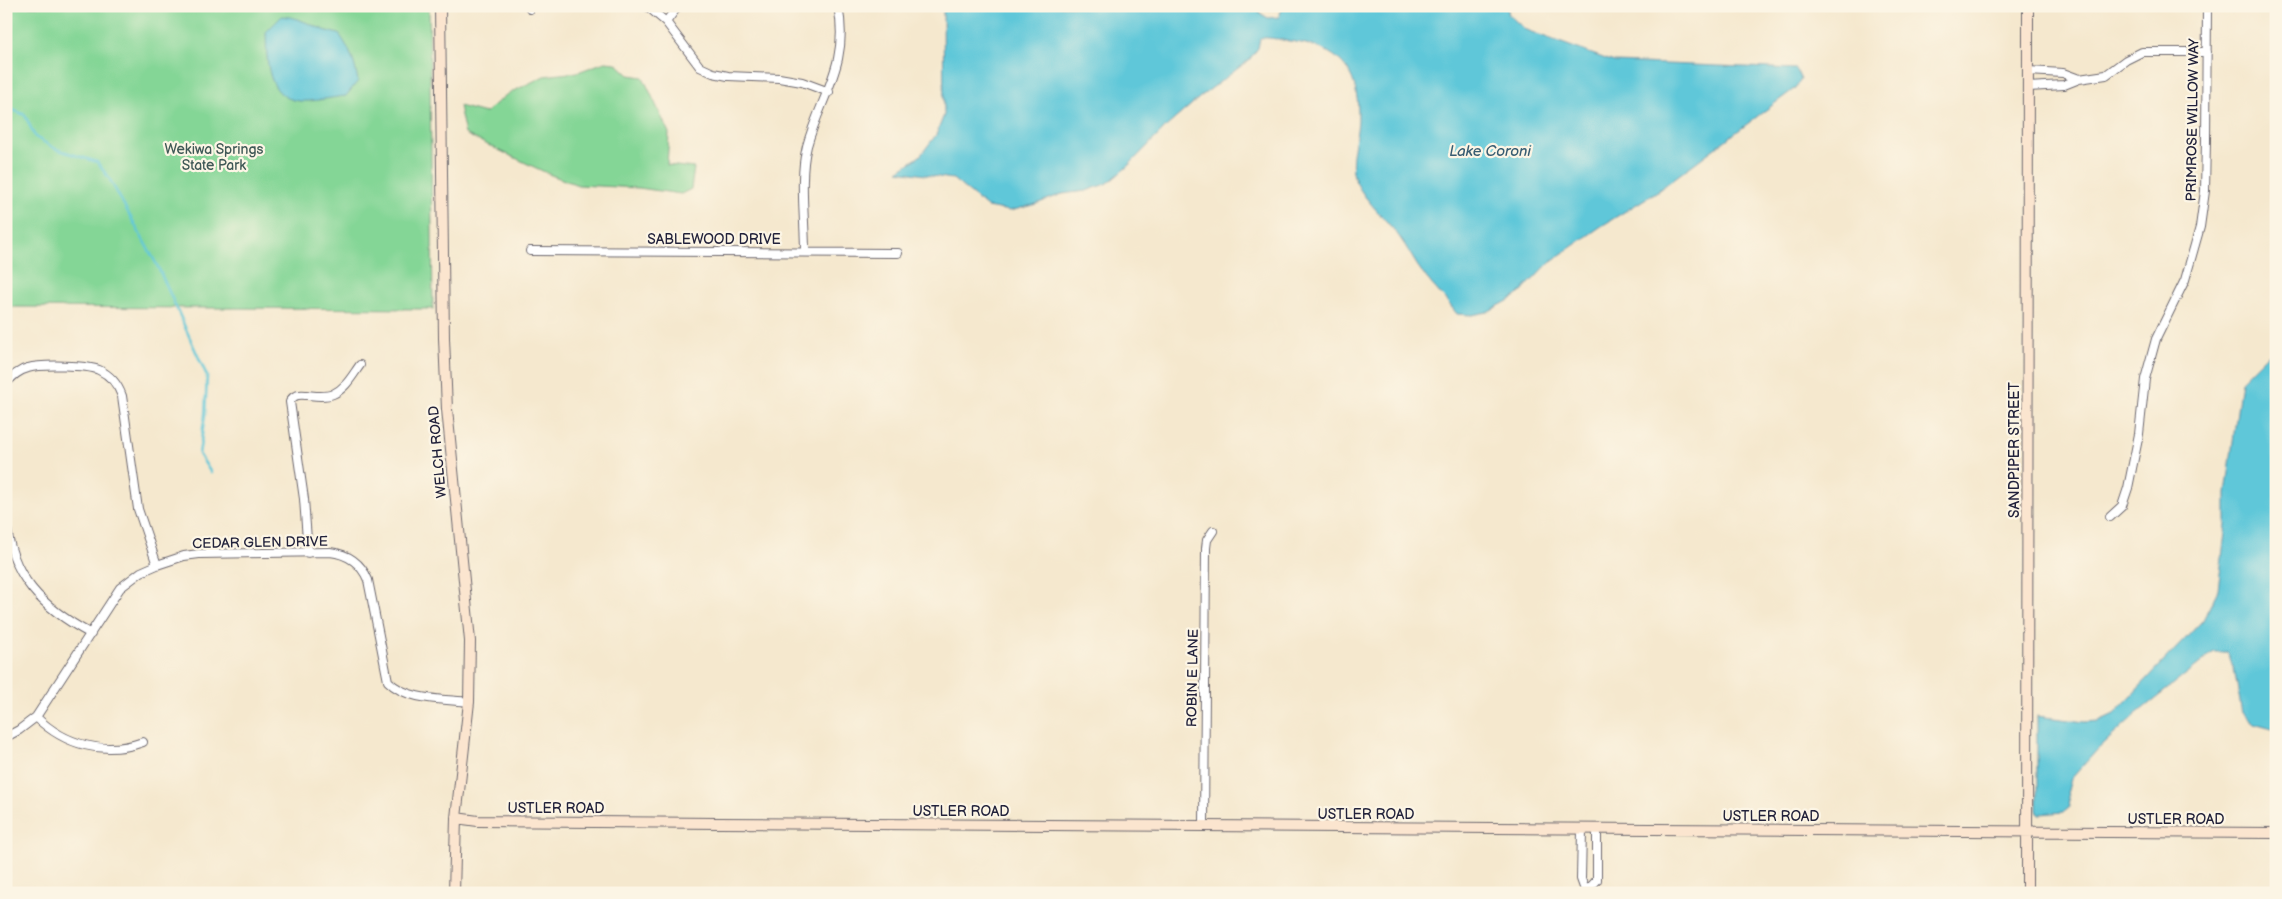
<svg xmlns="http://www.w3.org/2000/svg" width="2282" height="899" font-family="'Balsamiq Sans',sans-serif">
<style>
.green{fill:#84d696;stroke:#537c68}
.water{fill:#5ec7d9;stroke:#40748a}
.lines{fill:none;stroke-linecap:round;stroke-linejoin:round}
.stream{stroke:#5ec7d9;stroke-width:2.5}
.street-casing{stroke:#6c676e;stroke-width:10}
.secondary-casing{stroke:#6c676e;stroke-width:12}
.street{stroke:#fff;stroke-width:8}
.secondary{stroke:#fbe5cf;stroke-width:10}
.labels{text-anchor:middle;stroke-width:4.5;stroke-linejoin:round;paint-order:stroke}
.street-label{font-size:14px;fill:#22223b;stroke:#fcf5e5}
.park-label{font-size:14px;fill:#3f5856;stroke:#fcf5e5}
.water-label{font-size:15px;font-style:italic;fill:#375c72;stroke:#fcf5e5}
</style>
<rect width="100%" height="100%" fill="#fcf5e5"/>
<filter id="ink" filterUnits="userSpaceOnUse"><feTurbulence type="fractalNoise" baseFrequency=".02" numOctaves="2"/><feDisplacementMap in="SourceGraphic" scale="10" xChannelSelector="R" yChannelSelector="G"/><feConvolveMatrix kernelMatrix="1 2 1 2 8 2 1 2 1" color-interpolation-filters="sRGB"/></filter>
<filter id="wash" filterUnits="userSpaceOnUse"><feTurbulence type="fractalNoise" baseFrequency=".0096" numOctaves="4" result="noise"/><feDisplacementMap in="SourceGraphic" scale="20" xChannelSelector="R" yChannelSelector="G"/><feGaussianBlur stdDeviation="1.12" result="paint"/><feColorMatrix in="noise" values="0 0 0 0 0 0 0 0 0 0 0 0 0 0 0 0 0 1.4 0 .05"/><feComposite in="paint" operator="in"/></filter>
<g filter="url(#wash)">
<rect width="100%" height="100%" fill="#f5e8ce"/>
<!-- green -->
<path class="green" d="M 6,6 L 429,6 L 433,309 L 6,307 Z
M 605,62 L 616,63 L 629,75 L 643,77 L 669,133 L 667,165 L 694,168 L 691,189 L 681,194 L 639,188 L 578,185 L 551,175 L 465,134 L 459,106 L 485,113 L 506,95 L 544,76 L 578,72 Z"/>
<!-- water -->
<path class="water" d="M 943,6 L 1257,6 L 1260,13 L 1268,18 L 1279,17 L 1283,6 L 1507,6 L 1509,15 L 1526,30 L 1614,62 L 1796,69 L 1801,80 L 1794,89 L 1656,192 L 1600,227 L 1550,262 L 1517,296 L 1487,312 L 1472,315 L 1457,314 C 1447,300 1435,289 1425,276 C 1415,264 1408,248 1398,235 C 1384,217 1366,202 1356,182 C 1347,162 1358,139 1358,118 C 1359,68 1339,48 1290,41 C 1279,40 1271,37 1260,38 L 1258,48 L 1249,60 L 1200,97 L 1168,125 L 1128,166 L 1108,183 L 1086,191 L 1062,194 L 1036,204 L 1010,211 L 987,207 L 953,179 L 898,171 L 920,156 L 936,135 L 944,115 Z
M 282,16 C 305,18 316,30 339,34 C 350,49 355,63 358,81 L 346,96 C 332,97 314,102 300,101 C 265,98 267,58 266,32 Z
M 2276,346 L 2276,730 L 2254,724 L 2242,713 L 2234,668 L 2227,652 L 2214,652 L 2136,714 L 2097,750 L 2071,779 L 2068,790 L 2070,807 L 2064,812 L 2040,814 L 2037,811 L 2037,716 L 2085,722 L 2099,721 L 2114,714 L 2203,620 L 2218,590 L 2226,525 L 2226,494 L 2241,381 Z"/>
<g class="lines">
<!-- stream -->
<path class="stream" d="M 6,107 L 25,115 L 35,137 L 56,149 L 97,162 L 109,178 L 157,265 L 207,376 L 205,415 L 199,454 L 211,473"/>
</g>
</g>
<g filter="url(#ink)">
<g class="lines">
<!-- street casing -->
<g class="street-casing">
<path id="street" d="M 647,6 L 666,22 L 700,67 L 713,73 L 728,76 L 779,78 L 802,82 L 829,92
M 530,9 L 531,6
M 666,22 L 678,6
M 2028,71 L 2063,73 L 2079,79
M 2028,87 L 2064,85 L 2079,79 L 2106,75 L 2126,60 L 2142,52 L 2207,52
M 530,251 L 898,253
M 805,252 C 805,220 799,177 807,146 C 821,95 850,64 838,6
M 6,383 C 13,376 19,370 28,368 C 41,364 88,365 99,370 C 110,375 118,385 122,396 L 138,509 L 157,565
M 2110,517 L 2122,506 L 2128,488 L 2139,434 L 2145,379 L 2156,339 L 2185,280 L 2200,227 L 2205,191 L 2206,140 L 2207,6
M 6,519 C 10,577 43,608 91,634
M 308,553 L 304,499 L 290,402 C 295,387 317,401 333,394 C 346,388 352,376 360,365
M 36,717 C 65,745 104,756 143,742
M 6,737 L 19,730 L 36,717 L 120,588 L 141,572 L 157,565 L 184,556 L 199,554 L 330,552 C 348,554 361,563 368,580 L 388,681 C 407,701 443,699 469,702
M 1204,827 L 1206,548 L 1207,540 L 1213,531
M 1582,830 L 1581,879 L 1586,893
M 1586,892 L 1597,880 L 1597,830"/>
</g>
<!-- secondary casing -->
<g class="secondary-casing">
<path id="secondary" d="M 440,6 L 444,338 L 447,409 L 470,641 L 469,702 L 456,818 L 454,893
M 456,818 L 478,821 L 718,823 L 2276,833
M 2027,893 L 2028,6"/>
</g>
<!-- street -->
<use href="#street" class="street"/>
<!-- secondary -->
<use href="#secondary" class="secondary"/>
</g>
</g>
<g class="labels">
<!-- street labels -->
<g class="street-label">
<text transform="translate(2192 120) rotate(-89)" y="5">PRIMROSE WILLOW WAY</text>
<text x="714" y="244">SABLEWOOD DRIVE</text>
<text transform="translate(2014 450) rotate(-90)" y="5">SANDPIPER STREET</text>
<text transform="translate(437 452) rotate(-95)" y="5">WELCH ROAD</text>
<text transform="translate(260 542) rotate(-1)" y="5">CEDAR GLEN DRIVE</text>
<text transform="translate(1192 678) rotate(-89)" y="5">ROBIN E LANE</text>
<text x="556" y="813">USTLER ROAD</text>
<text x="961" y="816">USTLER ROAD</text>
<text x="1366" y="819">USTLER ROAD</text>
<text x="1771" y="821">USTLER ROAD</text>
<text x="2176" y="824">USTLER ROAD</text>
</g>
<!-- park labels -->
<g class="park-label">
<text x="214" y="154">Wekiwa Springs<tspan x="214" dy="16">State Park</tspan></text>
</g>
<!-- water labels -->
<g class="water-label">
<text x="1490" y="156">Lake Coroni</text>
</g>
</g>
<!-- margin -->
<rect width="2282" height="899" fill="none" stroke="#fcf5e5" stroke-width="25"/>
</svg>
